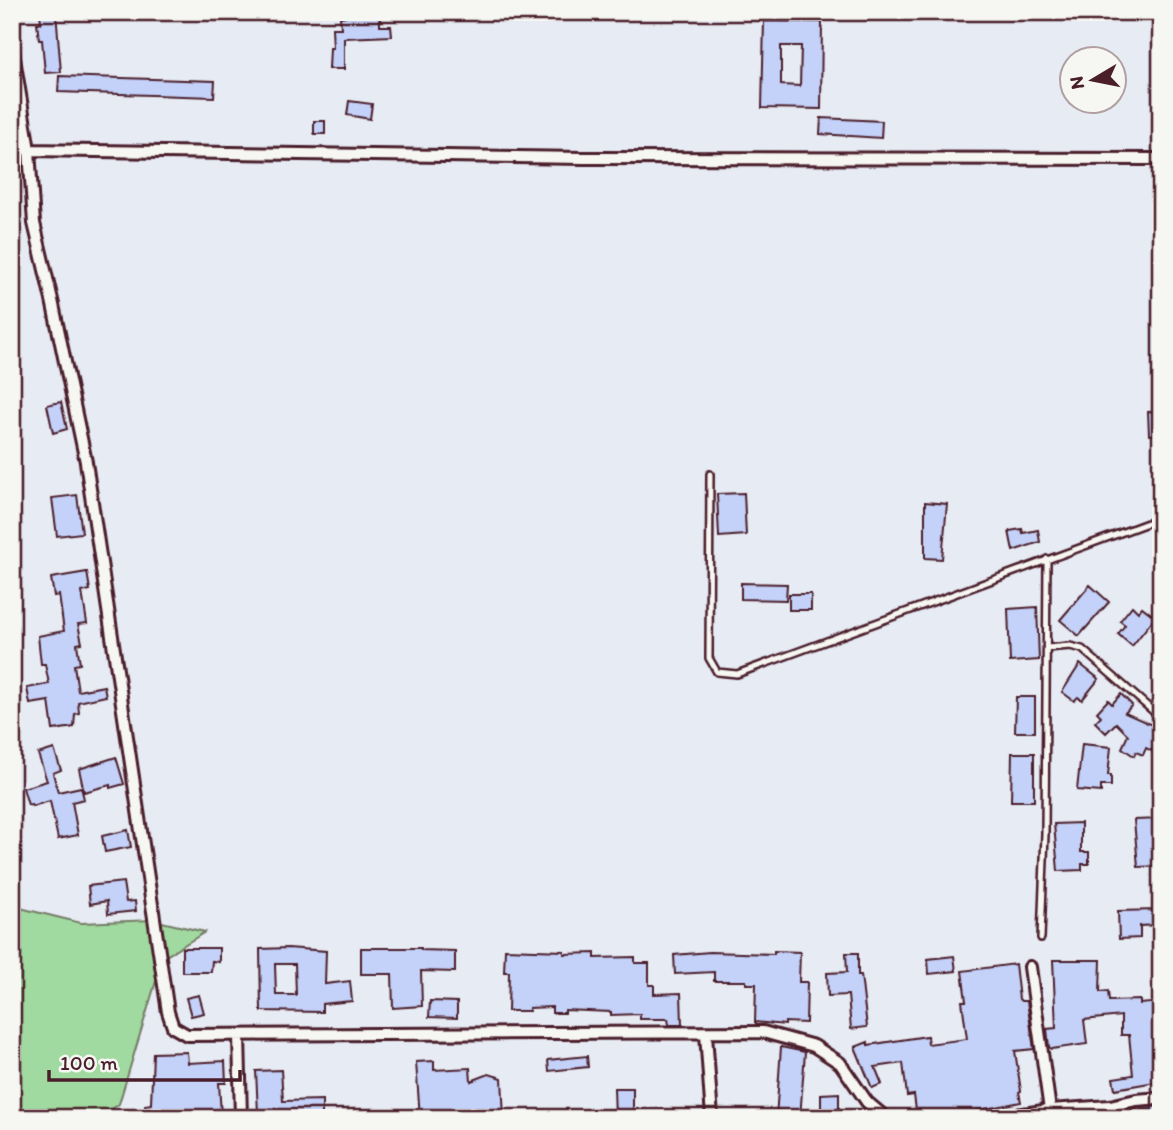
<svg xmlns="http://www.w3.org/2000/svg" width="1173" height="1130" font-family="Itim,sans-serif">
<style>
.green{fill:#a0daa0;stroke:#757c66;stroke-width:2}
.building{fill:#c4d1f8;stroke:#4a1f2b;stroke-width:2;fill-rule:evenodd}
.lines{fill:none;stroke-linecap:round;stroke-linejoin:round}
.service-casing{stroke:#4a1f2b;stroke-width:10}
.minor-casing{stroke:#4a1f2b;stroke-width:16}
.service{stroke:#f6f6f2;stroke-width:5}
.minor{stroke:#f6f6f2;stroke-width:10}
</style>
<rect width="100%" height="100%" fill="#e7ebf4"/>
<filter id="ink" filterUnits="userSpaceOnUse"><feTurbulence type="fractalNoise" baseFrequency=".0143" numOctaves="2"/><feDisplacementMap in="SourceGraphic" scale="14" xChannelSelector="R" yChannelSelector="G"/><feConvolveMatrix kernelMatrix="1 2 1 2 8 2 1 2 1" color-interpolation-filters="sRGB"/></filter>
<g filter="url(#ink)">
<!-- green -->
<path class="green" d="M 12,906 L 81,923 L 153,920 L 205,932 L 163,958 L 119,1104 L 99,1118 L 12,1118 Z"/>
<!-- building -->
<path class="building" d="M 40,12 L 56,12 L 61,72 L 45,73 L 42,40 L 39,40 L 37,23 L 41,23 Z
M 346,12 L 380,12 L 380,26 L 391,26 L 392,36 L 344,38 L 344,69 L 329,69 L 330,48 L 333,48 L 332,28 L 341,28 L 340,17 L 346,16 Z
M 764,21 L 822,22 L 821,109 L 762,108 ZM 781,46 L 801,46 L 800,86 L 781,85 Z
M 59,76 L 215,81 L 214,97 L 58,92 Z
M 349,101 L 372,104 L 370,119 L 347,115 Z
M 821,118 L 882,121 L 881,138 L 820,134 Z
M 314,121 L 325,121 L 325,134 L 314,134 Z
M 61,402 L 67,429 L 53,433 L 47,405 Z
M 1161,411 L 1161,434 L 1149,435 L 1148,412 Z
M 744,493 L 746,535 L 719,537 L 717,494 Z
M 77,495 L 82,533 L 57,536 L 52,498 Z
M 925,502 L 947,504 L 942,559 L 925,558 Z
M 1022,529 L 1023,533 L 1038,530 L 1040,542 L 1013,551 L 1009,531 Z
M 87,572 L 90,590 L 82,592 L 87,623 L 78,624 L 82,643 L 77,644 L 80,664 L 74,665 L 78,691 L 104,686 L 106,696 L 78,702 L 79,713 L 75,714 L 74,727 L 53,730 L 49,701 L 30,704 L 27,688 L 49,684 L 45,664 L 41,664 L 38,636 L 64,631 L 59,595 L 54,596 L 51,578 Z
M 741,583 L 787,584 L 786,600 L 741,599 Z
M 1090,585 L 1109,602 L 1079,636 L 1060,620 Z
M 789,594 L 811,594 L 811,610 L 789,610 Z
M 1132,606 L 1138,612 L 1142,607 L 1155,617 L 1132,646 L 1118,634 L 1125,625 L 1120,621 Z
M 1037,607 L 1039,660 L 1010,662 L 1008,609 Z
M 1080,664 L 1099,679 L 1082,700 L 1078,697 L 1074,701 L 1062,692 Z
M 1121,694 L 1132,705 L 1125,713 L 1159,728 L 1152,751 L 1146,748 L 1143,755 L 1136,752 L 1134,756 L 1122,748 L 1128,735 L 1116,723 L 1106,733 L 1095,722 L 1101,716 L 1097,712 L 1108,700 L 1112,704 Z
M 1016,697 L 1035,697 L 1035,732 L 1015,732 Z
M 1082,744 L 1111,747 L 1108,775 L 1111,775 L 1111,786 L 1101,786 L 1101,792 L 1077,790 Z
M 54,749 L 61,770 L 53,773 L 58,792 L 81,787 L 84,799 L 72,802 L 78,835 L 58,839 L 50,801 L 32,806 L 31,804 L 28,805 L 23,788 L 47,781 L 38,754 Z
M 1012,753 L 1034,753 L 1034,801 L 1011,801 Z
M 116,757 L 124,784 L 110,788 L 110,785 L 84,792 L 79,769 Z
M 1161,819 L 1161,866 L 1138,867 L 1134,820 Z
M 1081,823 L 1081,852 L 1089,852 L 1089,864 L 1082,864 L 1082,870 L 1058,871 L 1054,824 Z
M 128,830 L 131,847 L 105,852 L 102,836 Z
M 123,882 L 126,902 L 135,901 L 136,911 L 108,914 L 107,901 L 90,904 L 88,886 Z
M 1158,910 L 1159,925 L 1140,926 L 1140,938 L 1119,939 L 1118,911 Z
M 182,948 L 219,948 L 219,962 L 212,961 L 211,972 L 182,972 Z
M 288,948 L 326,951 L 325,984 L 350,981 L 352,1001 L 322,1004 L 322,1012 L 261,1011 L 260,949 ZM 275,964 L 295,964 L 296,995 L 276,995 Z
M 361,948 L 421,948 L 421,950 L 455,951 L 455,972 L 421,971 L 422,1006 L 393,1008 L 392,974 L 361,974 Z
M 505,949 L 564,951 L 564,954 L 595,953 L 595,958 L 635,957 L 635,963 L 649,963 L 649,985 L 654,985 L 654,994 L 681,993 L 682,1025 L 669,1025 L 668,1019 L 640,1019 L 640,1014 L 611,1015 L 611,1012 L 565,1010 L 565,1013 L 552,1013 L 552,1007 L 529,1008 L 529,1011 L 508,1011 L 509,972 L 504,972 Z
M 774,951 L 800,952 L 799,982 L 807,982 L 806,1023 L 785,1022 L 785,1025 L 755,1022 L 756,984 L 746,984 L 746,981 L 714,981 L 714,972 L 675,974 L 674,955 L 710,952 L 774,954 Z
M 846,953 L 858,953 L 858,975 L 861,975 L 867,1027 L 851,1029 L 848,995 L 828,996 L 827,973 L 847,972 Z
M 954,956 L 956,971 L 929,974 L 928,959 Z
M 1053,960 L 1101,960 L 1100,992 L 1108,991 L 1109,1001 L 1140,1000 L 1140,1004 L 1161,1002 L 1161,1081 L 1115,1089 L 1113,1078 L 1133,1075 L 1129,1035 L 1121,1035 L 1121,1016 L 1084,1020 L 1087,1044 L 1052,1049 L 1049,1047 L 1047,1029 L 1056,1028 Z
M 1015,964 L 1019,999 L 1021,1001 L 1027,1001 L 1034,1049 L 1015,1051 L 1021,1091 L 1019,1092 L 1021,1102 L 975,1111 L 917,1118 L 914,1095 L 907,1096 L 903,1063 L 875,1067 L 882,1084 L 872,1088 L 855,1047 L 868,1042 L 868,1045 L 927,1036 L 928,1044 L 967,1039 L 962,1001 L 966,1001 L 962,971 Z
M 199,995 L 204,1013 L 191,1016 L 186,998 Z
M 430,1001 L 457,1002 L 457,1018 L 429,1017 Z
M 781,1047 L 805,1052 L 800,1118 L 776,1118 Z
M 187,1052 L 188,1063 L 225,1061 L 226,1083 L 219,1083 L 221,1115 L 172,1118 L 172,1113 L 147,1116 L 145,1105 L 151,1104 L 153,1053 Z
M 587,1056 L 588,1067 L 549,1071 L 548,1060 Z
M 434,1061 L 434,1070 L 470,1068 L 471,1081 L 489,1074 L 502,1078 L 504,1118 L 420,1118 L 416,1062 Z
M 281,1070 L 283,1101 L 322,1100 L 322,1117 L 289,1118 L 289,1112 L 258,1113 L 256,1071 Z
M 614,1088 L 633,1088 L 633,1118 L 615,1118 Z
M 839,1093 L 839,1109 L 821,1110 L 821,1094 Z
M 1161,1106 L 1161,1118 L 1133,1118 L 1132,1109 Z"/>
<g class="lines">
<!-- service casing -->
<g class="service-casing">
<path id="service" d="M 710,474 L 709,658 L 717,672 L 737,674 L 1161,518
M 1047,648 L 1070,646 L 1082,649 L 1154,712
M 1041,938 L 1045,834 L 1047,559"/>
</g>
<!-- minor casing -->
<g class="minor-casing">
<path id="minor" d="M 12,46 L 29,150 L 34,223 L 52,300 L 86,462 L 168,1012 L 173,1027 L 187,1035 L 763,1032 L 814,1046 L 840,1063 L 867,1102 L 886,1118
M 12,146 L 29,150 L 583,158 L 1161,159
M 1030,967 L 1050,1110
M 706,1034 L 712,1118
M 239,1035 L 241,1118
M 995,1118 L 1050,1110 L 1110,1106 L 1136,1100 L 1161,1098"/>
</g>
<!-- service -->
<use href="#service" class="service"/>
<!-- minor -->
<use href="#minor" class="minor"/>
</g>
</g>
<!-- margin -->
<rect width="1173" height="1130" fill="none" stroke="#f6f6f2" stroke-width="42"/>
<rect x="21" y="21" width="1131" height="1088" fill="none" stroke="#4a1f2b" stroke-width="2.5" filter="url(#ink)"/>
<!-- north arrow -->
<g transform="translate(1093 80) rotate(260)"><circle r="33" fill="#f6f6f2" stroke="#b1a0a2" stroke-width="2"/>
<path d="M0-5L12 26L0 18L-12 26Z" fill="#4a1f2b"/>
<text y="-10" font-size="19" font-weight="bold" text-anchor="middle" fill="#4a1f2b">N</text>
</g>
<!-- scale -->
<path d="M49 1070v10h191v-10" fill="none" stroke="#4a1f2b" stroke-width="3.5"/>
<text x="60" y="1070" font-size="21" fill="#4a1f2b" stroke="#f6f6f2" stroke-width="5" paint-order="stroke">100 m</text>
</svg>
